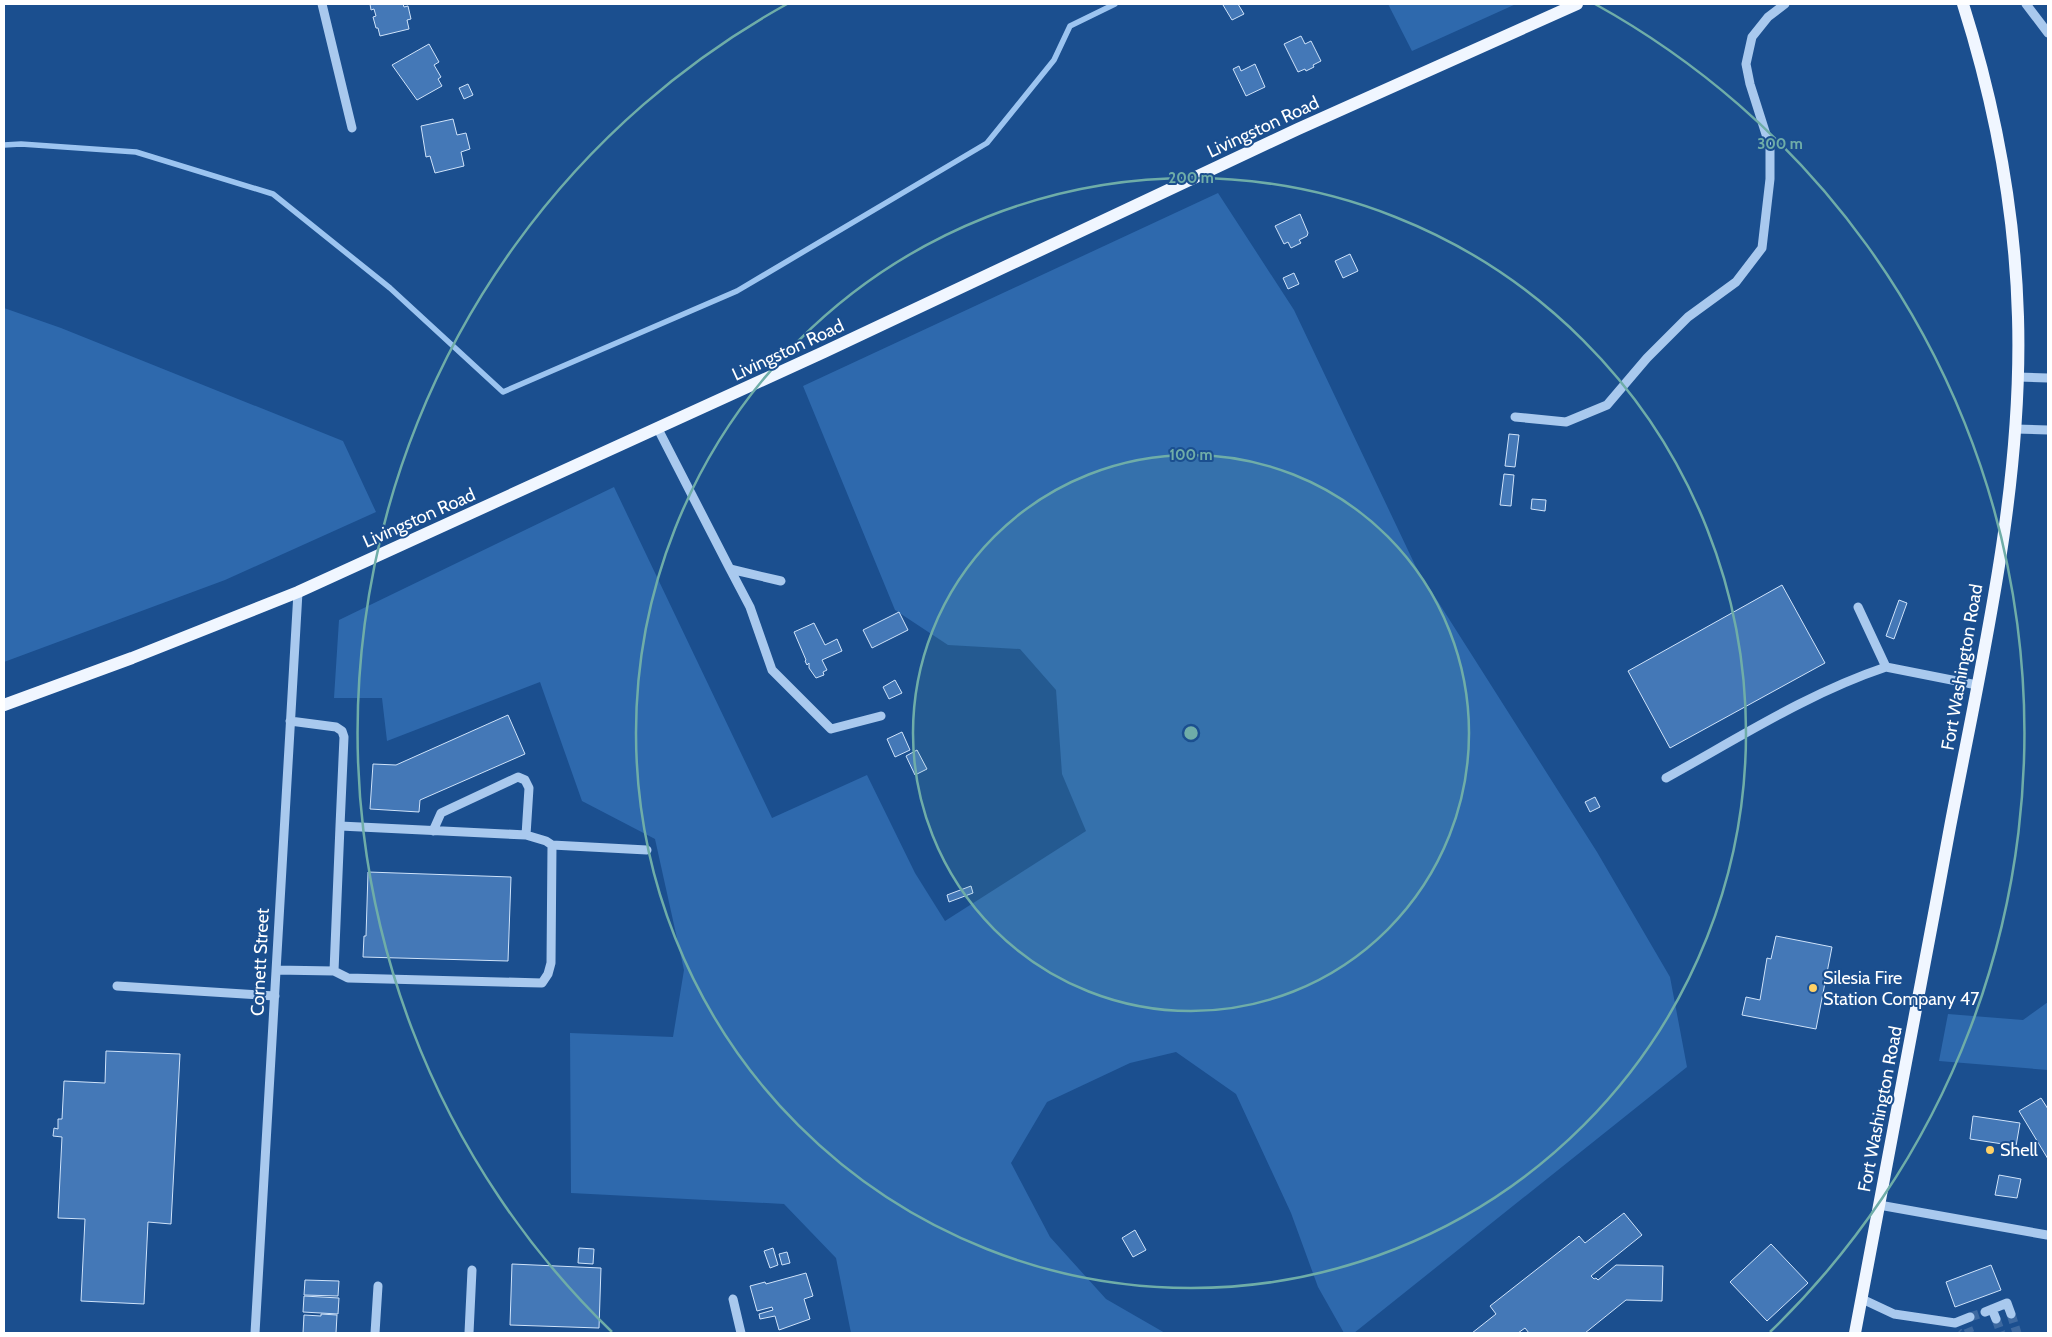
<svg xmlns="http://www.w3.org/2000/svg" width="2052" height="1337" font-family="Cabin,sans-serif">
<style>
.green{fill:#2e69ad}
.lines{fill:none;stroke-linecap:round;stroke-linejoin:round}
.stream{stroke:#9cc4f0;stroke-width:5.5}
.building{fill:#4478b7;stroke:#cfe3fa}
.minor-tunnel{stroke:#3d69a0;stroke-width:9;stroke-dasharray:9 4.5;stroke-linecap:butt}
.minor{stroke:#a9c9ee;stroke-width:9}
.major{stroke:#f0f6ff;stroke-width:12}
.ring{fill:none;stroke:#6fada8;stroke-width:2.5}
.poi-dot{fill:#ffd166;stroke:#1b4f8f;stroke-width:2}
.labels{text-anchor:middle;stroke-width:4;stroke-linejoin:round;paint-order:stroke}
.street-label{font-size:18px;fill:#fff;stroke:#1b4f8f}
.poi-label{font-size:18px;fill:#fff;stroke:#1b4f8f;text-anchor:start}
.centre{fill:#6fada8;stroke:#1b4f8f;stroke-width:2.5}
.ring-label{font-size:15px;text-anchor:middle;font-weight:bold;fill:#6fada8;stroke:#1b4f8f;stroke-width:4;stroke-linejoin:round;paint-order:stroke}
</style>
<rect width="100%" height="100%" fill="#1b4f8f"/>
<!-- green -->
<path class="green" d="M 1388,4 L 1516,4 L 1412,51 Z
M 1218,193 L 1294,310 L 1416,567 L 1597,852 L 1670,977 L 1687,1067 L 1354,1333 L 1344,1333 L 1318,1287 L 1291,1213 L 1236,1094 L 1176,1052 L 1130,1063 L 1047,1102 L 1011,1163 L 1050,1237 L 1106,1299 L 1165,1333 L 851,1333 L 836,1258 L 784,1204 L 571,1193 L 570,1033 L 673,1037 L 684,970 L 655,839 L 582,801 L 540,682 L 387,741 L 382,698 L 334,698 L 339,620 L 614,487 L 772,818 L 867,775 L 915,873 L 945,921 L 1086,831 L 1062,774 L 1056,690 L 1020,649 L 948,645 L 895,610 L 803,386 Z
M 4,308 L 61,328 L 343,441 L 376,512 L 225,580 L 4,662 Z
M 2048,1002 L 2048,1070 L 1939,1061 L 1948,1014 L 2023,1020 Z"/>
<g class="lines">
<!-- stream -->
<path class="stream" d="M 4,145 L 21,144 L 136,152 L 273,194 L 390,288 L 503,392 L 737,291 L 987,143 L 1054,60 L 1070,26 L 1115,4"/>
</g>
<!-- building -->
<path class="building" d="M 370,4 L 403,4 L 404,7 L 408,6 L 411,19 L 407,20 L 409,29 L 380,36 L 378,28 L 376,28 L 373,17 L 376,16 L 374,9 L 371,10 Z
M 1225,4 L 1238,4 L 1244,14 L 1232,20 L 1223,5 Z
M 1301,36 L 1305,44 L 1311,41 L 1321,61 L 1313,65 L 1314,67 L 1306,71 L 1305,69 L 1298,72 L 1284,44 Z
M 429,44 L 439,62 L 434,65 L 441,77 L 438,79 L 442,86 L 417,100 L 392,65 Z
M 1255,64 L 1265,87 L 1246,96 L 1233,69 L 1239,66 L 1241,71 Z
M 468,84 L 473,95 L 464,99 L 459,88 Z
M 453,119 L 457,135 L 466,133 L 470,149 L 461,152 L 464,166 L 435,173 L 430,156 L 426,157 L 421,126 Z
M 1300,214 L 1308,233 L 1307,236 L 1299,240 L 1301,243 L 1291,248 L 1288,242 L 1284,244 L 1275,226 Z
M 1350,254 L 1358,271 L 1343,278 L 1335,261 Z
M 1294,273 L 1299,284 L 1288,289 L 1283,278 Z
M 1509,434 L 1519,435 L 1515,467 L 1505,466 Z
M 1504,474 L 1514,475 L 1511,506 L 1500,505 Z
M 1532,499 L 1546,500 L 1545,511 L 1531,509 Z
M 1782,585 L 1825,663 L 1670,748 L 1628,671 Z
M 1899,600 L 1907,603 L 1894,639 L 1886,636 Z
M 899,612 L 908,630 L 872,648 L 863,630 Z
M 814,623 L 825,645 L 837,639 L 842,651 L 822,660 L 827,670 L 823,672 L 824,675 L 816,678 L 809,668 L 809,663 L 807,665 L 805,661 L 806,660 L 794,632 Z
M 895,680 L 902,693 L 889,699 L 883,687 Z
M 508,715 L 525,754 L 420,800 L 419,812 L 370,809 L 373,764 L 396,765 Z
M 902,732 L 910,750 L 895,757 L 887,739 Z
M 917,750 L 927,769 L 915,775 L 906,756 Z
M 1595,797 L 1600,807 L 1590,812 L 1585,802 Z
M 368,872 L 511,877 L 508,961 L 363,957 L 364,936 L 366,936 Z
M 971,886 L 973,893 L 949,902 L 947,895 Z
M 1776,936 L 1832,947 L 1816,1029 L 1742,1015 L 1746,997 L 1760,1000 L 1767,958 L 1771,959 Z
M 106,1051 L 180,1054 L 171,1224 L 148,1222 L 144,1304 L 81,1301 L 85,1219 L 58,1218 L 62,1137 L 53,1136 L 54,1128 L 58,1129 L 58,1119 L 62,1119 L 64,1081 L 105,1083 Z
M 2041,1098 L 2048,1109 L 2048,1159 L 2019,1111 Z
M 1973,1116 L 2020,1123 L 2016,1146 L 1970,1139 Z
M 1999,1175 L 2021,1179 L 2017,1198 L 1995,1195 Z
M 1624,1213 L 1642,1235 L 1591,1276 L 1594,1279 L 1596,1278 L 1598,1280 L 1616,1265 L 1663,1266 L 1662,1301 L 1626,1300 L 1585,1333 L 1529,1333 L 1525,1328 L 1518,1333 L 1472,1333 L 1496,1314 L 1490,1306 L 1578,1237 L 1579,1236 L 1585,1243 Z
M 1135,1230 L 1146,1250 L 1133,1257 L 1122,1238 Z
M 1771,1244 L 1808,1283 L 1767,1321 L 1730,1282 Z
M 579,1248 L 594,1249 L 593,1264 L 578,1263 Z
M 773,1248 L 778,1265 L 770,1268 L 764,1251 Z
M 787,1252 L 790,1263 L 782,1265 L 779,1254 Z
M 512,1264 L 601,1268 L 599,1328 L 510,1325 Z
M 1991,1265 L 2001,1290 L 1955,1307 L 1946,1282 Z
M 806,1273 L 813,1296 L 804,1299 L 810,1319 L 779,1330 L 775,1316 L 760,1319 L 759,1314 L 773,1310 L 772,1307 L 757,1311 L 750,1286 L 765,1282 L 766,1284 Z
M 305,1280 L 339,1281 L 338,1296 L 304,1295 Z
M 304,1296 L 339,1298 L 338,1314 L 303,1312 Z
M 321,1314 L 337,1315 L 336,1333 L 303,1333 L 304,1315 L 321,1316 Z"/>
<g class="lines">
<!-- minor-tunnel -->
<path class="minor-tunnel" d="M 2011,1314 L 2017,1333
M 1970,1317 L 1985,1312
M 1996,1319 L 2001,1333
M 1968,1328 L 1970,1333
M 1958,1332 L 1959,1333"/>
<!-- minor -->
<path class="minor" d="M 322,4 L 352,128
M 2026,4 L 2048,33
M 2018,377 L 2048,378
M 1515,417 L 1566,422 L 1607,405 L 1647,358 L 1688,317 L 1736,282 L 1762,248 L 1770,179 L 1770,147 L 1750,84 L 1746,64 L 1752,37 L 1768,17 L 1785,4
M 658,429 L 730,569 L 781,581
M 2015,429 L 2048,430
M 730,569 L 750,607 L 772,670 L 831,729 L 881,716
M 1858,607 L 1886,667 L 1977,685
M 290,721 L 336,727 L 342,731 L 344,737 L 340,826
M 1666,778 C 1737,739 1808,693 1886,667
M 433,831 L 441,813 L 518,777 L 525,780 L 529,788 L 526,835
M 552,845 L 647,850
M 276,970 L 334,971 L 348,978 L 542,983 L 548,974 L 551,963 L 552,845 L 546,841 L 526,835 L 340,826 L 334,971
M 117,986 L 275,996
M 1879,1205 L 2047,1235
M 733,1299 L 741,1333
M 1862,1299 L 1894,1314 L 1955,1323 L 1970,1317
M 1992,1309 L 1996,1319
M 1985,1312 L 2007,1303 L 2011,1314
M 255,1333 L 298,592
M 375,1333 L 378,1286
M 469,1333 L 472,1270"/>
<!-- major -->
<path class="major" d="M 4,705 L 132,658 L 298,592 L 824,352 L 1298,129 L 1577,4
M 1855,1333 C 1887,1165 1919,996 1950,827 C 1982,659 2023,488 2018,317 C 2015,210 1995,105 1963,4"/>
</g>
<!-- distance rings -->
<circle cx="1191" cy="733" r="278" fill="#6fada8" fill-opacity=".12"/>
<g class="ring">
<circle cx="1191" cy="733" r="278"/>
<circle cx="1191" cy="733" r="555"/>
<path d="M612 1332A833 833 0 0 1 787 4M1595 4A833 833 0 0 1 1770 1332"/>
</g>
<!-- markers -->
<g class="poi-dot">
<circle cx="1813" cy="988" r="5"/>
<circle cx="1990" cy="1150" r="5"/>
</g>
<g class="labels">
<!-- street labels -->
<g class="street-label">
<text transform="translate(1263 127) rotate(-25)" y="6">Livingston Road</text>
<text transform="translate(788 350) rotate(-25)" y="6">Livingston Road</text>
<text transform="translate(419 518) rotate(-24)" y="6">Livingston Road</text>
<text transform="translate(1962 667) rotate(-80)" y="6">Fort Washington Road</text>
<text transform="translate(260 962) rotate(-87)" y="6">Cornett Street</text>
<text transform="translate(1880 1109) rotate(-79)" y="6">Fort Washington Road</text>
</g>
<!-- poi labels -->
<g class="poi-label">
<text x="1823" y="984">Silesia Fire<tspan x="1823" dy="21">Station Company 47</tspan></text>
<text x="2000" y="1156">Shell</text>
</g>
</g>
<circle cx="1191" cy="733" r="8" class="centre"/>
<g class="ring-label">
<text x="1780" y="149">300 m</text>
<text x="1191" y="183">200 m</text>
<text x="1191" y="460">100 m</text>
</g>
<!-- border -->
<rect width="2052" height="1337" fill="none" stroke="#ffffff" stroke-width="10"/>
</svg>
